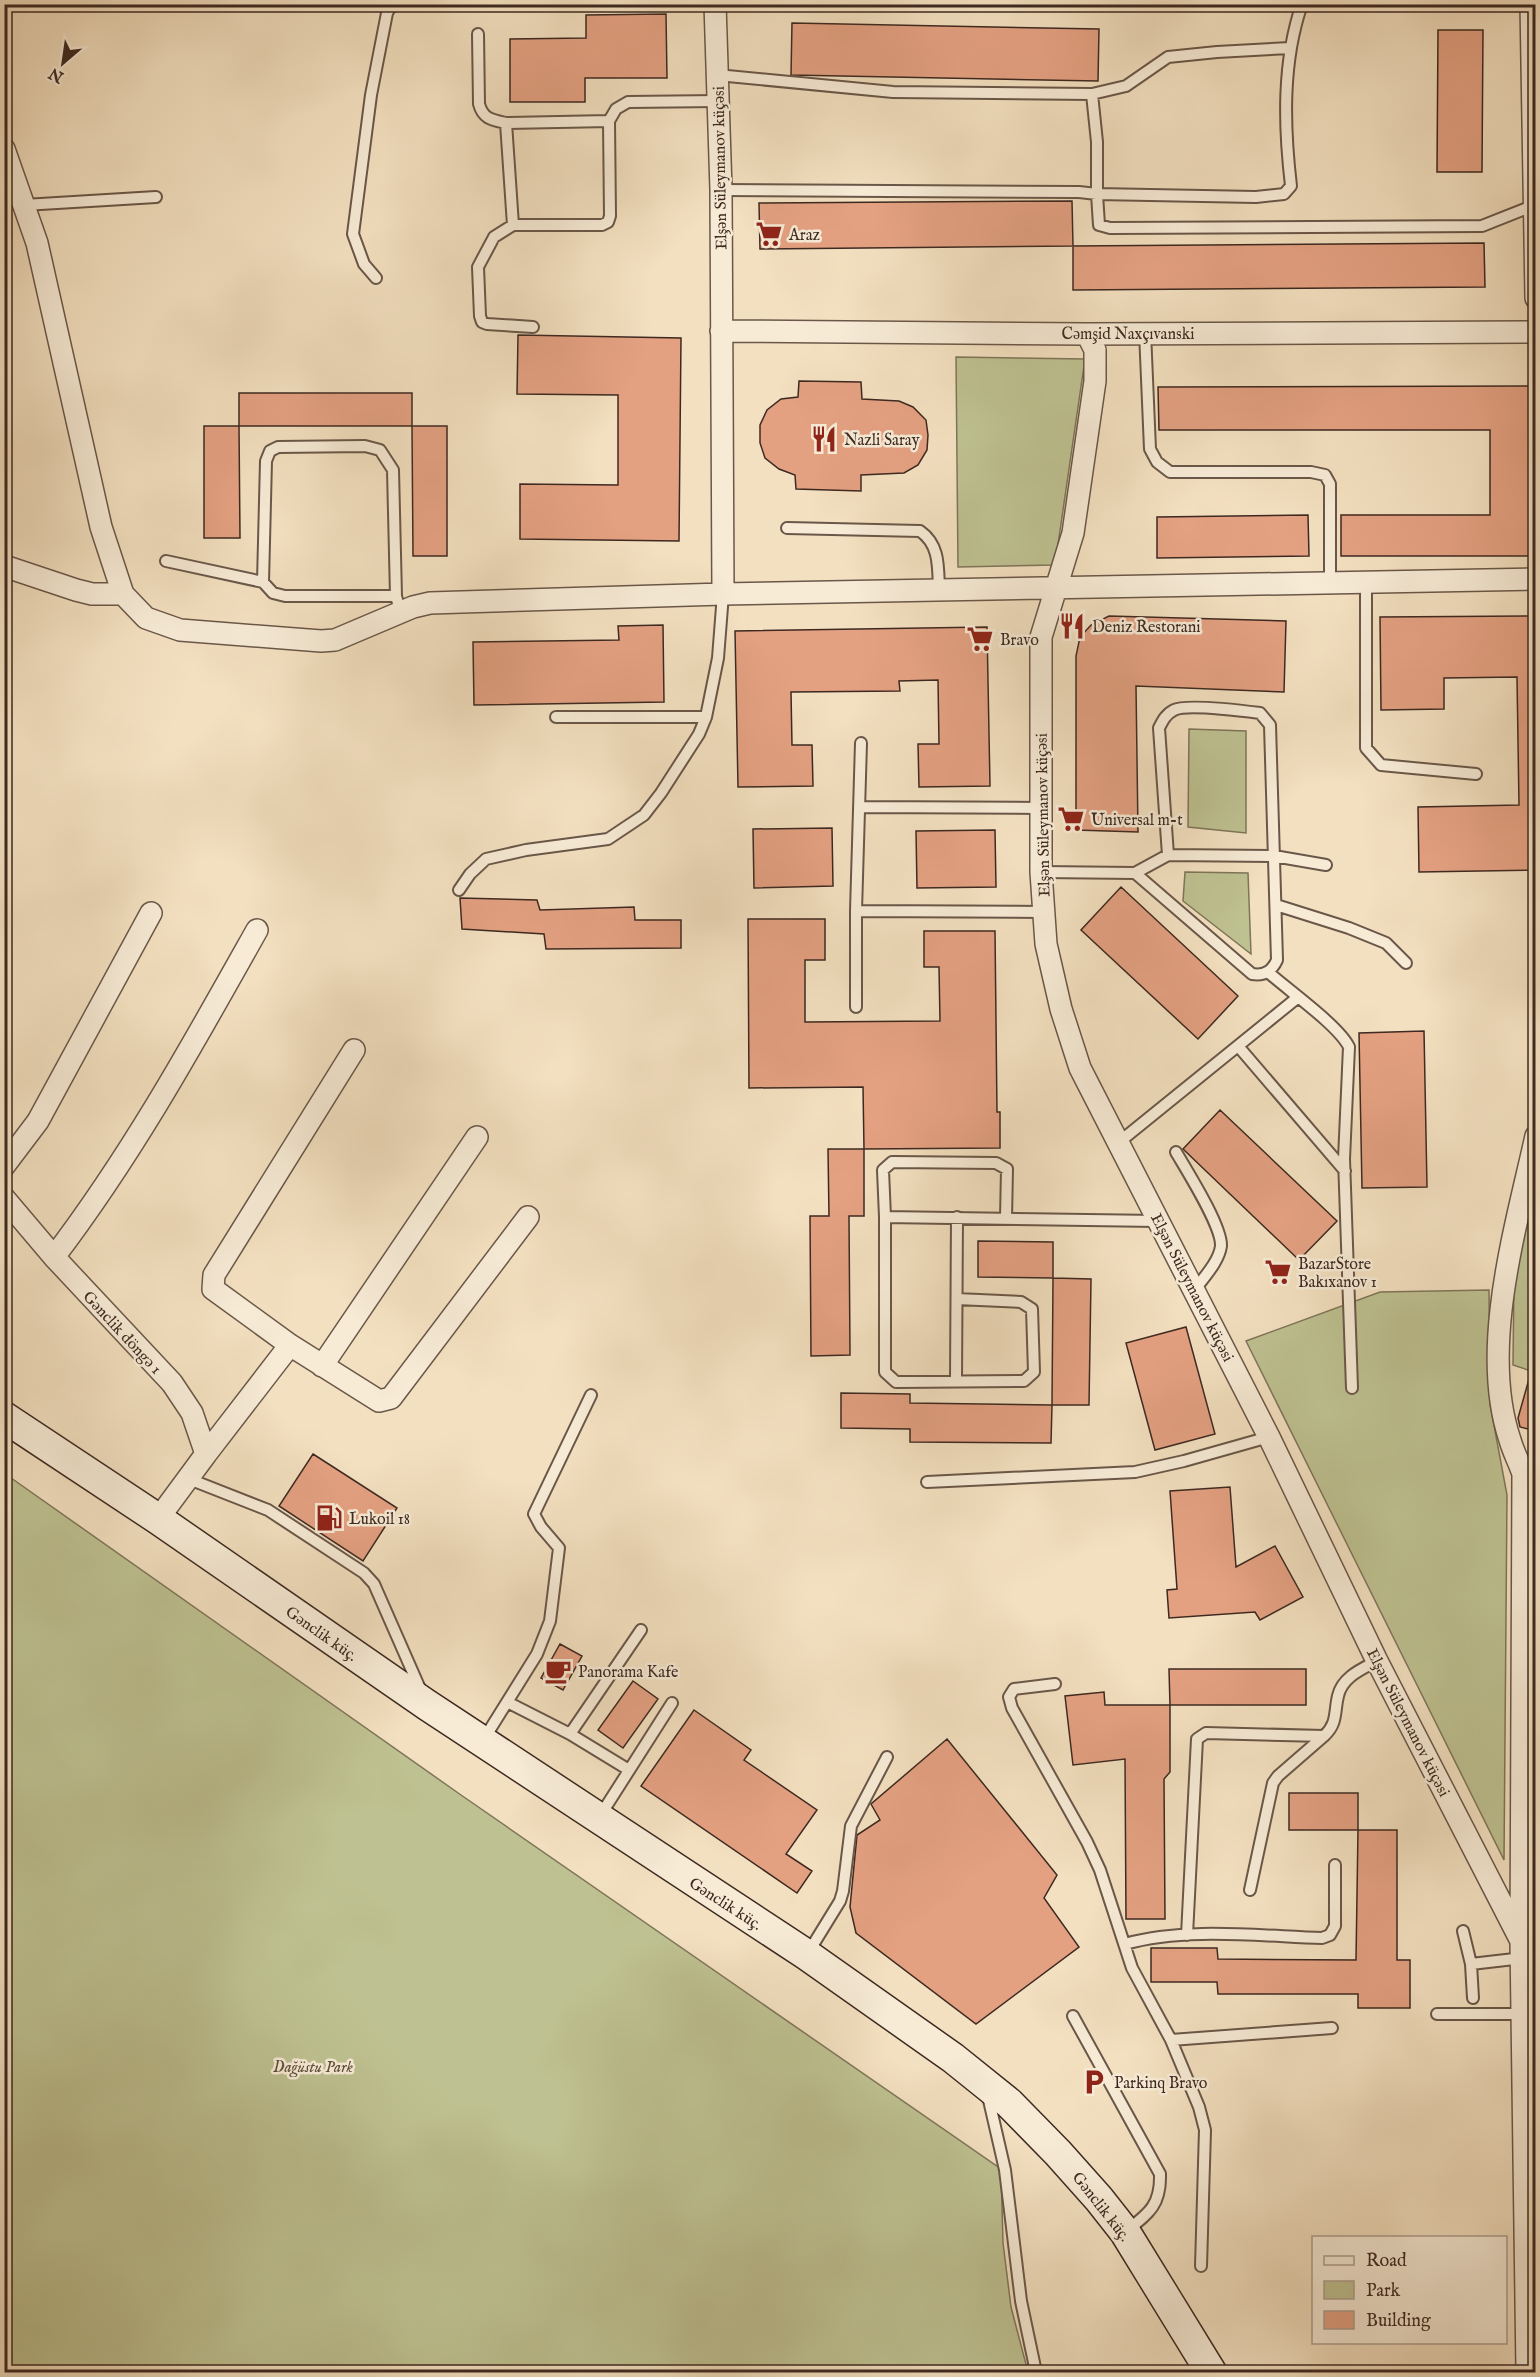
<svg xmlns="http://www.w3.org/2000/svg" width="1540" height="2377" font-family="'IM FELL English',serif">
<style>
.green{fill:#bec191;stroke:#7e7559;stroke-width:1.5}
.building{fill:#e4a182;stroke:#3d2921;stroke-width:1.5}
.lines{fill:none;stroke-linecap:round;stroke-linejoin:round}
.lane-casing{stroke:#6a5749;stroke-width:14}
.street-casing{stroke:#6a5749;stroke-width:24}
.secondary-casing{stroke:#3d2921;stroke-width:33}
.lane{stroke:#f7ebd6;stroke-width:10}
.street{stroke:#f7ebd6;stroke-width:21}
.secondary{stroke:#f7ebd6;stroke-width:30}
.labels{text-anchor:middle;stroke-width:5;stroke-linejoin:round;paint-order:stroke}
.street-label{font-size:16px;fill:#3d2921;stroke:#f7ebd6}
.poi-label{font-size:16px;fill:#3d2921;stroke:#f7ebd6;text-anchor:start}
.park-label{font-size:16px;font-style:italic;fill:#5d4f3d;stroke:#f7ebd6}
</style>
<rect width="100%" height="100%" fill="#f3e0c0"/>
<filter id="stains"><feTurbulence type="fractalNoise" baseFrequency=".00333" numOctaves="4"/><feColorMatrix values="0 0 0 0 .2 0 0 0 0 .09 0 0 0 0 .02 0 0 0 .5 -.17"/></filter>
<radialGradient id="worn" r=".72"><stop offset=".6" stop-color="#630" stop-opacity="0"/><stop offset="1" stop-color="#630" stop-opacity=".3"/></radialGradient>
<!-- green -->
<path class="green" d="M 956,357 L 1085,359 L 1055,565 L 958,567 Z
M 1189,729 L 1246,731 L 1246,833 L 1188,827 Z
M 1185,872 L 1248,873 L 1251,954 L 1183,901 Z
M 1535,1193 L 1535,1354 L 1531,1371 L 1513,1365 L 1514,1276 Z
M 1489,1290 L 1490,1404 L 1507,1495 L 1504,1860 L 1246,1341 L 1380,1292 Z
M 4,1473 L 461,1795 L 1001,2169 L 1003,2243 L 1011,2307 L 1028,2372 L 5,2372 Z"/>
<!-- building -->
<path class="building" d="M 666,14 L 667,78 L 585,78 L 585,102 L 510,102 L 510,39 L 586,38 L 586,15 Z
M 792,23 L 1099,29 L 1098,81 L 791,75 Z
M 1438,30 L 1483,30 L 1482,172 L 1437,172 Z
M 1072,201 L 1073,246 L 760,249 L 759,203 Z
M 1484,243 L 1485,287 L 1073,290 L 1073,246 Z
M 518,335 L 681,338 L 679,541 L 520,539 L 520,484 L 618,485 L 618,395 L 517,394 Z
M 799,381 L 861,382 L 862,399 L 899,401 L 913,407 L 926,420 L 928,435 L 927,450 L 918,465 L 904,473 L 861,475 L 861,491 L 796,489 L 795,475 L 779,469 L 765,458 L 760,443 L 760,425 L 767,410 L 781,399 L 798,397 Z
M 1531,386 L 1532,556 L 1341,556 L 1341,515 L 1490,515 L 1490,430 L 1159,430 L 1158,387 Z
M 239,393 L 412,393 L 412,426 L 239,426 Z
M 204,426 L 239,426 L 240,538 L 204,538 Z
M 412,426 L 447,426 L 447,556 L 413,556 Z
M 1308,515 L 1309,556 L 1157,558 L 1157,517 Z
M 1109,616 L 1286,621 L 1284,692 L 1136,686 L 1138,832 L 1076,830 L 1076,656 L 1080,637 L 1091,625 Z
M 1536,616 L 1536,870 L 1419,872 L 1418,807 L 1519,805 L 1517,677 L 1444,678 L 1444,709 L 1381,710 L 1380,617 Z
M 663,625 L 664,702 L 474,705 L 473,642 L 619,640 L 618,626 Z
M 987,627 L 990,786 L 919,787 L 918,744 L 939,744 L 938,680 L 899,681 L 900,691 L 791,692 L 792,745 L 812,745 L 813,786 L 738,787 L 735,631 Z
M 832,828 L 833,886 L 754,888 L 753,829 Z
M 995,830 L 996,887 L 917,888 L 916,831 Z
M 1121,887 L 1238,996 L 1198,1039 L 1081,930 Z
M 460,898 L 537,900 L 540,910 L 634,907 L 635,920 L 681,920 L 681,948 L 546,949 L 544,934 L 462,929 Z
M 748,919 L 825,919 L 825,960 L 805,960 L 805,1022 L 940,1021 L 939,967 L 924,967 L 924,931 L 995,931 L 997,1112 L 1000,1112 L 1000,1148 L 864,1149 L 863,1087 L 749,1088 Z
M 1424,1031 L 1427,1187 L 1362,1188 L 1359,1033 Z
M 1220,1110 L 1337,1221 L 1299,1260 L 1183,1149 Z
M 828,1149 L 864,1149 L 864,1216 L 849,1216 L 850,1355 L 811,1356 L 810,1216 L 829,1216 Z
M 978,1241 L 1053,1242 L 1053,1278 L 978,1277 Z
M 1053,1278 L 1091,1279 L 1089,1405 L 1052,1405 Z
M 1186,1327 L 1215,1434 L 1155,1450 L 1126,1343 Z
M 1531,1372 L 1536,1372 L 1536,1431 L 1520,1427 L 1518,1418 Z
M 841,1393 L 910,1394 L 910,1403 L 1052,1405 L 1051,1443 L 910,1442 L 910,1429 L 841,1428 Z
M 313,1454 L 397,1508 L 363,1561 L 279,1506 Z
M 1230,1487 L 1236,1567 L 1275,1546 L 1303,1597 L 1260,1620 L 1255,1612 L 1169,1618 L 1167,1590 L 1177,1589 L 1170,1491 Z
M 560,1644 L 582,1656 L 563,1690 L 541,1678 Z
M 1169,1669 L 1306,1669 L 1306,1705 L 1170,1705 Z
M 633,1681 L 658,1699 L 623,1748 L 598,1730 Z
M 1104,1692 L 1105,1705 L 1170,1705 L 1170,1772 L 1164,1779 L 1165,1919 L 1126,1919 L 1125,1759 L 1073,1765 L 1065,1696 Z
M 694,1710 L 751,1750 L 744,1760 L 817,1810 L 786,1854 L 812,1871 L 797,1893 L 641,1786 Z
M 947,1739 L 1057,1875 L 1044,1898 L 1079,1947 L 976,2024 L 856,1933 L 850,1907 L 857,1835 L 880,1820 L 871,1804 Z
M 1289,1793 L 1358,1793 L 1358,1830 L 1289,1830 Z
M 1358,1830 L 1397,1830 L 1397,1960 L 1410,1960 L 1410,2008 L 1358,2008 L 1358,1994 L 1218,1994 L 1217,1982 L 1151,1982 L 1151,1948 L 1217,1948 L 1218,1959 L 1356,1960 Z"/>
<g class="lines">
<!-- lane casing -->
<g class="lane-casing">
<path id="lane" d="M 1492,4 L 1531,5
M 478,34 L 479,104 C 483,119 492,120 506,123 L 513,225
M 717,75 L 893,92 L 1092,94 L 1097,142 L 1097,194 L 1256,197 L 1284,194 L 1291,186 C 1284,126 1282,62 1302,4
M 1092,94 L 1126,86 L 1168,57 L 1217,52 L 1290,48
M 506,123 L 609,121
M 721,190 L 1079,192 L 1097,194 L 1099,225 L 1110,228 L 1482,226 L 1535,205
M 24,205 L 156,197
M 376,278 L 364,264 L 353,234 L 371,95 L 387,13 L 392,4
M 533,327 L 487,324 L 482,322 L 480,316 L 478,267 L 494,237 L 513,225 L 602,225 L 608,222 L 610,216 L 609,121 L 616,109 L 628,102 L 718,101
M 1145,332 L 1150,449 L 1157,462 L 1170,472 L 1311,472 L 1325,475 L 1330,484 L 1330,583
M 787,528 L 920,531 C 940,545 938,567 939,590
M 166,561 L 263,582 L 273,593 L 285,596 L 396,596
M 263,582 L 266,461 L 270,451 L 278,447 L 365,446 L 380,450 L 393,470 L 396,596 L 401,614
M 1366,583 L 1366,748 L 1381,765 L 1476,774
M 556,717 L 706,717
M 859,807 L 1041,808
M 1041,872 L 1135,873 L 1252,974 C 1265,976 1272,971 1277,960 L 1270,725 L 1260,713 C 1244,711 1186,704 1174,710 C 1166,714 1163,720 1159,728 L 1168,855
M 1135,873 L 1168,855 L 1274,856 L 1326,865
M 459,890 L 470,874 L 486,859 L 526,850 L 608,839 L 644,815 L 661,793 L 699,734 L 706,717 L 718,658 L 723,594
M 1276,905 L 1349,928 L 1386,943 L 1406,963
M 856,911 L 1043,912
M 1268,972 C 1288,990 1339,1026 1349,1047 L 1344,1159 L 1352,1388
M 856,1007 L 856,911 L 861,743
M 1238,1046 L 1345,1171
M 1118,1143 L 1297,998
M 1176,1152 C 1187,1171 1222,1226 1221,1246 C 1219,1262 1203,1278 1194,1291
M 885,1217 L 883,1170 L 892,1162 L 996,1163 L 1007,1169 L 1006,1218
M 957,1299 L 1021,1302 L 1032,1309 L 1034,1372 L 1024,1381 L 896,1382 L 885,1372 L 885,1217 L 1158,1221
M 956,1381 L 957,1217
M 189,1479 L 268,1510 L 364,1573 L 374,1584 L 421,1691
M 927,1482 L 1135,1472 L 1184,1461 L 1269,1437
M 1055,1684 L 1014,1689 L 1009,1697 L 1012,1708 L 1087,1842 L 1100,1870 L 1132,1968 L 1171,2040 L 1199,2107 L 1205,2130 L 1201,2266
M 507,1702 L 570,1734 L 629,1770
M 570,1734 L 641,1630
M 484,1739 L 537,1654 L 550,1621 L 559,1548 L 541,1527 L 534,1514 L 591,1395
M 600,1816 L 672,1703
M 1250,1890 L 1273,1783 L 1278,1776 L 1324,1736
M 1463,1931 L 1471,1964 L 1473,1998
M 1187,1935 L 1197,1739 L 1206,1733 L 1324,1736 C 1338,1723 1334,1712 1338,1696 C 1342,1677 1362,1669 1377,1661
M 1125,1944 C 1184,1927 1260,1936 1322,1938 L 1330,1935 L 1335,1926 L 1335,1865
M 808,1953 L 840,1901 L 843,1891 L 851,1826 L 887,1757
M 1471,1964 L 1523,1958
M 1437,2014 L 1523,2014
M 1073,2016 L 1160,2174 C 1161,2206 1148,2214 1125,2232
M 1171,2040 L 1332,2028
M 988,2096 L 1005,2170 L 1021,2301 L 1036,2372"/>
</g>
<!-- street casing -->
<g class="street-casing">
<path id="street" d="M 715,4 L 721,190 L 723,594
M 1531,4 L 1536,298
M 4,149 L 37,243 L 101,527 L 123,594 L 146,618 L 180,630 L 321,641 L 335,640 L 413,607 L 430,603 L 723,594 L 1536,579
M 721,331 L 1087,334 L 1536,332
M 1087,334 L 1095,350 L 1095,381 L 1073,533 L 1041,637 L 1041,872 L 1046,944 L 1061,1009 L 1080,1068 L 1269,1437 L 1377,1661 L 1521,1941
M 4,566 L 76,590 L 92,594 L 123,594
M 354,1050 L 214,1275 L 213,1289 L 290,1345 L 379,1401 L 391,1398 L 528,1217
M 4,1166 L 38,1121 L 151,913
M 4,1198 L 54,1257 L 172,1383 L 192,1413 L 206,1454 L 158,1519
M 54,1257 C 133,1153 193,1044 257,930
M 322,1366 L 477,1137
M 206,1454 L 290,1345
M 1527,2372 L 1521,1941 L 1523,1474 C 1519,1462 1513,1451 1510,1440 C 1479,1349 1516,1227 1536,1136"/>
</g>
<!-- secondary casing -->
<g class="secondary-casing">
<path id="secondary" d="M 4,1417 L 158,1519 L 427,1705 L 807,1955 L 953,2058 L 1009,2103 L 1058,2153 L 1099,2199 L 1125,2232 L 1211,2372"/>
</g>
<!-- lane -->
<use href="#lane" class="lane"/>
<!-- street -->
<use href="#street" class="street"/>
<!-- secondary -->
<use href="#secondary" class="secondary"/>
</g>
<!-- icons -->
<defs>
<g id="supermarket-bare" transform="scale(2.07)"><path d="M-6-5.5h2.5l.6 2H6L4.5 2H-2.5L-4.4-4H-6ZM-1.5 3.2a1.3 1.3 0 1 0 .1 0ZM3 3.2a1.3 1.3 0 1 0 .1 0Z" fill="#8f2418" stroke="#f7ebd6" stroke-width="2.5" paint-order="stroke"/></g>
<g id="restaurant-bare" transform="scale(2.07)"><path d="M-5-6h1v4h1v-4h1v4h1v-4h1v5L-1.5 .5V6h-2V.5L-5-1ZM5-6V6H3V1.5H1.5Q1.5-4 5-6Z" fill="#8f2418" stroke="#f7ebd6" stroke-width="2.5" paint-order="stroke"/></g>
<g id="fuel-bare" transform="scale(2.07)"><path d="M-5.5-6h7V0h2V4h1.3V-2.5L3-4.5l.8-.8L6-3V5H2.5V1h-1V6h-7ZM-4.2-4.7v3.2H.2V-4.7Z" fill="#8f2418" stroke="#f7ebd6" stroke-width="2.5" paint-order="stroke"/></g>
<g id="cafe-bare" transform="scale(2.07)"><path d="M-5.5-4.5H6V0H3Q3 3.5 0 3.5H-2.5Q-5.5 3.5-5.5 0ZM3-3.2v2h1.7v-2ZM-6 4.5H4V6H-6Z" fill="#8f2418" stroke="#f7ebd6" stroke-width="2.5" paint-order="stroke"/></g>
<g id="parking-bare" transform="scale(2.07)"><path d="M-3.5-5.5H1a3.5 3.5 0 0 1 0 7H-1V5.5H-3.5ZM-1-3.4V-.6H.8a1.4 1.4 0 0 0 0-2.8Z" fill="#8f2418" stroke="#f7ebd6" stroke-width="2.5" paint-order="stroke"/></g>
</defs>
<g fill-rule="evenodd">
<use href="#supermarket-bare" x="769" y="234"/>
<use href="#restaurant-bare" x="824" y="439"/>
<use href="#restaurant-bare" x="1072" y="626"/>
<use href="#supermarket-bare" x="980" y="639"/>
<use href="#supermarket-bare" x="1071" y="819"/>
<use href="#supermarket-bare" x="1278" y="1272"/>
<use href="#fuel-bare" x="329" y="1518"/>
<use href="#cafe-bare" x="558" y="1671"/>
<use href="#parking-bare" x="1094" y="2082"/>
</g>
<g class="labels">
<!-- street labels -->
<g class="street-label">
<text transform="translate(719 168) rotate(-91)" y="6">Elşən Süleymanov küçəsi</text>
<text x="1128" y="339">Cəmşid Naxçıvanski</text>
<text transform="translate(1042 815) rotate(-91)" y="6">Elşən Süleymanov küçəsi</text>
<text transform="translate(1193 1287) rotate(63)" y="6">Elşən Süleymanov küçəsi</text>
<text transform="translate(123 1332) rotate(47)" y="6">Gənclik döngə 1</text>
<text transform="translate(322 1633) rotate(35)" y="6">Gənclik küç.</text>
<text transform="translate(1409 1722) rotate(63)" y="6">Elşən Süleymanov küçəsi</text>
<text transform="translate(726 1903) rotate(33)" y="6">Gənclik küç.</text>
<text transform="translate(1102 2206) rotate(52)" y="6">Gənclik küç.</text>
</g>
<!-- poi labels -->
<g class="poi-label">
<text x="789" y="240">Araz</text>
<text x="844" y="445">Nazli Saray</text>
<text x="1092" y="632">Deniz Restorani</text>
<text x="1000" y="645">Bravo</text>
<text x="1091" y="825">Universal m-t</text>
<text x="1298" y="1269">BazarStore<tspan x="1298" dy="18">Bakıxanov 1</tspan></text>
<text x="349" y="1524">Lukoil 18</text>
<text x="578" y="1677">Panorama Kafe</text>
<text x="1114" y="2088">Parkinq Bravo</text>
</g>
<!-- park labels -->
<g class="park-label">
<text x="313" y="2072">Dağüstu Park</text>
</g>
</g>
<!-- margin -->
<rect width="1540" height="2377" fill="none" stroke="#f3e0c0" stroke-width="24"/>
<rect x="6" y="6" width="1528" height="2365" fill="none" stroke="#3d2921" stroke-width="3"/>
<rect x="12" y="12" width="1516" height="2353" fill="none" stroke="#3d2921" stroke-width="1.5"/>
<!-- legend -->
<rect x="1312" y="2236" width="195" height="108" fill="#f7ebd6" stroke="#ad9d8e" stroke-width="1.5"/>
<rect x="1324" y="2256" width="30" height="9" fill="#f7ebd6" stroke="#ad9d8e" stroke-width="1.5"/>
<text x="1366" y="2266" font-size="18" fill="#3d2921">Road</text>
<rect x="1324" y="2281" width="30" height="18" fill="#bec191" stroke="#ad9d8e" stroke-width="1.5"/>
<text x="1366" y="2296" font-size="18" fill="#3d2921">Park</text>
<rect x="1324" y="2311" width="30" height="18" fill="#e4a182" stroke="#ad9d8e" stroke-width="1.5"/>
<text x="1366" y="2326" font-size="18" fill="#3d2921">Building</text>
<!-- north arrow -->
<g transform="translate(63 63) rotate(209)" stroke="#f7ebd6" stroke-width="4.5" paint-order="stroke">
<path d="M0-4.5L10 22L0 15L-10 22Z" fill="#3d2921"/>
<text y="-9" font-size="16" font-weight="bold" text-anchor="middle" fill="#3d2921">N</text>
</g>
<rect width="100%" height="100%" filter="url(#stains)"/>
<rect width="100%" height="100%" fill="url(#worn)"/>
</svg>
